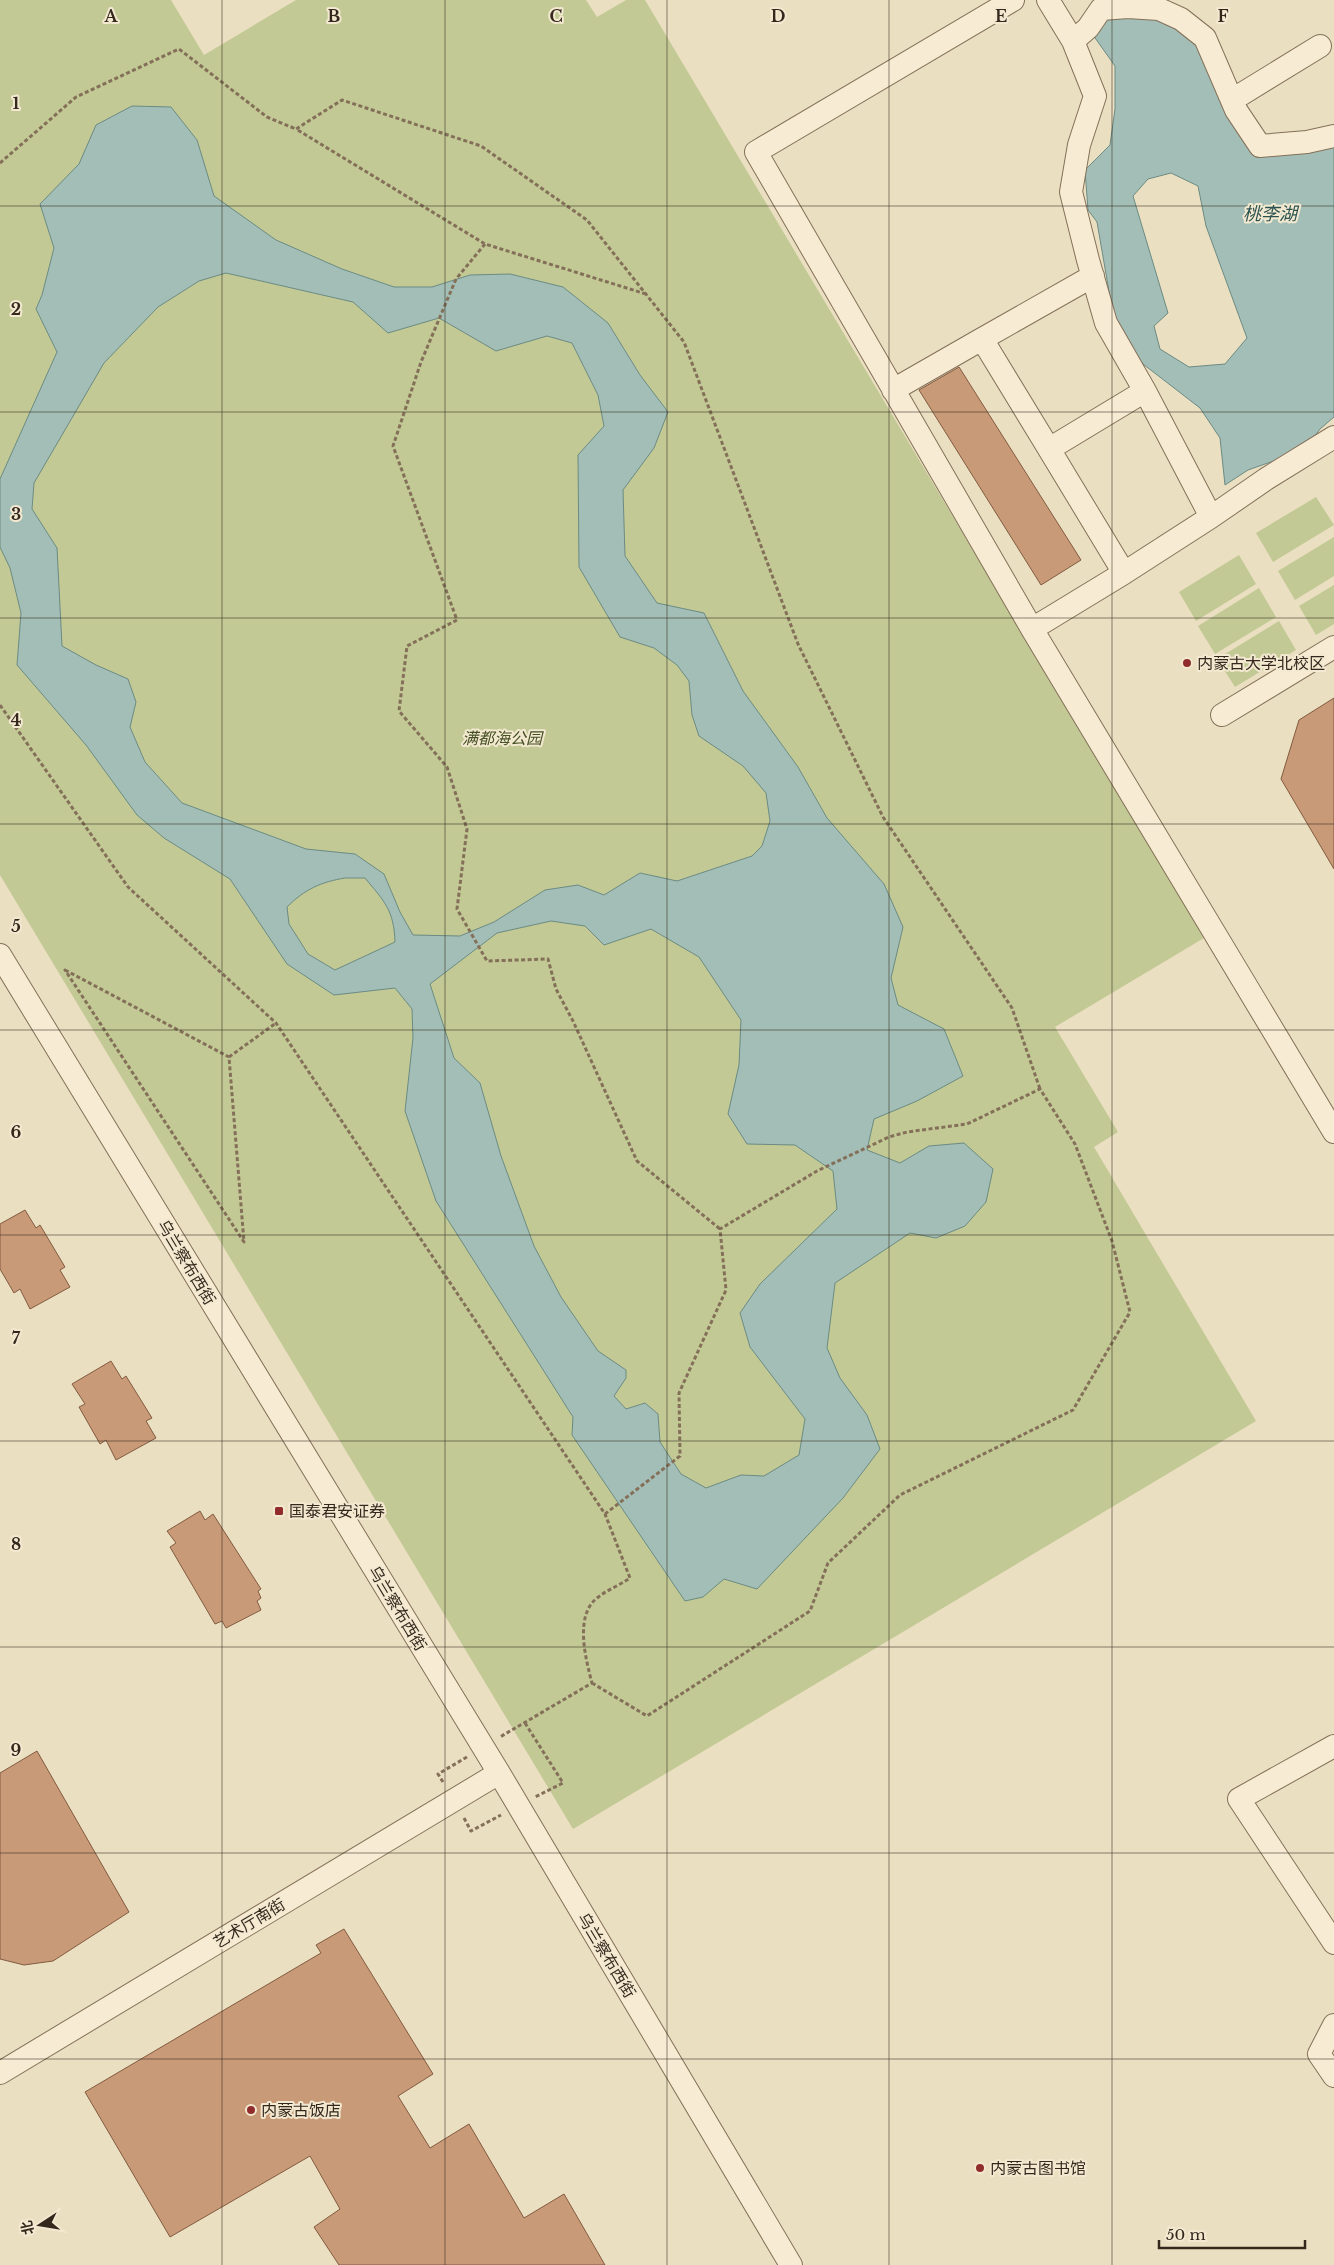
<svg xmlns="http://www.w3.org/2000/svg" width="1334" height="2265" font-family="'Libre Baskerville','Noto Sans SC',serif">
<style>
.park{fill:#c2c995}
.water{fill:#a3beb6;stroke:#6b8b83;fill-rule:evenodd}
.building{fill:#c89a78;stroke:#825b40}
.lines{fill:none;stroke-linecap:round;stroke-linejoin:round}
.minor-casing{stroke:#847059;stroke-width:24}
.path{stroke:#847059;stroke-width:3;stroke-dasharray:4 2.5;stroke-linecap:butt}
.minor{stroke:#f7ecd3;stroke-width:22}
.grid{fill:none;stroke:#34281d;stroke-width:1;stroke-opacity:0.55}
.poi-dot{fill:#902c2c;stroke:#f3e9d0;stroke-width:2}
.labels{text-anchor:middle;stroke-width:4;stroke-linejoin:round;paint-order:stroke}
.poi-label{font-size:16px;fill:#34281d;stroke:#f3e9d0;text-anchor:start}
.park-label{font-size:16px;font-style:italic;fill:#455024;stroke:#f3e9d0}
.street-label{font-size:16px;fill:#34281d;stroke:#f3e9d0}
.water-label{font-size:18px;font-style:italic;fill:#2d5351;stroke:#f3e9d0}
.grid-label{font-size:16px;text-anchor:middle;font-weight:bold;fill:#34281d;stroke:#f3e9d0;stroke-width:4;stroke-linejoin:round;paint-order:stroke}
</style>
<rect width="100%" height="100%" fill="#ebdfc1"/>
<!-- park -->
<path class="park" d="M 0,0 L 171,0 L 204,55 L 296,0 L 586,0 L 597,17 L 626,0 L 645,0 L 1204,938 L 1055,1027 L 1118,1132 L 1094,1147 L 1256,1421 L 573,1829 L 0,875 Z
M 1316,497 L 1334,525 L 1273,562 L 1256,533 Z
M 1334,537 L 1334,576 L 1295,600 L 1278,571 Z
M 1239,555 L 1256,584 L 1196,621 L 1179,592 Z
M 1334,585 L 1334,624 L 1316,635 L 1299,606 Z
M 1259,588 L 1276,617 L 1215,654 L 1198,626 Z
M 1279,621 L 1296,650 L 1235,687 L 1217,659 Z"/>
<!-- water -->
<path class="water" d="M 1101,9 L 1182,23 L 1206,47 L 1239,132 L 1334,147 L 1334,417 L 1320,429 L 1305,450 L 1248,470 L 1225,485 L 1220,438 L 1200,408 L 1143,364 L 1115,326 L 1097,222 L 1088,210 L 1085,170 L 1110,145 L 1115,109 L 1115,66 L 1088,28 ZM 1171,173 L 1198,186 L 1206,226 L 1247,338 L 1225,364 L 1189,367 L 1160,349 L 1154,326 L 1168,313 L 1133,196 L 1148,179 Z
M 132,106 L 171,107 L 197,140 L 214,196 L 276,240 L 342,269 L 394,287 L 432,287 L 470,275 L 510,274 L 563,287 L 608,323 L 640,375 L 668,412 L 654,448 L 623,490 L 625,556 L 657,603 L 704,613 L 743,691 L 798,767 L 827,818 L 884,884 L 903,927 L 891,978 L 898,1005 L 944,1029 L 963,1076 L 917,1101 L 874,1119 L 867,1150 L 900,1163 L 929,1146 L 964,1143 L 993,1169 L 986,1202 L 965,1226 L 936,1238 L 910,1233 L 835,1283 L 827,1348 L 840,1378 L 867,1415 L 880,1449 L 843,1498 L 757,1589 L 724,1579 L 703,1597 L 685,1601 L 572,1435 L 573,1417 L 436,1201 L 405,1111 L 413,1038 L 412,1009 L 395,988 L 334,995 L 287,964 L 230,879 L 164,838 L 137,815 L 86,745 L 17,665 L 21,613 L 10,568 L 0,547 L 0,479 L 57,352 L 36,309 L 42,295 L 54,248 L 40,204 L 79,164 L 96,125 ZM 226,273 L 353,302 L 388,333 L 439,318 L 496,351 L 547,336 L 572,343 L 598,395 L 604,426 L 578,455 L 579,567 L 620,637 L 654,648 L 677,665 L 689,681 L 692,715 L 699,736 L 743,766 L 766,793 L 770,821 L 762,846 L 752,856 L 677,881 L 640,873 L 604,895 L 578,885 L 545,890 L 494,922 L 460,936 L 413,935 L 400,912 L 384,874 L 355,854 L 306,849 L 182,803 L 145,762 L 130,727 L 136,702 L 128,679 L 96,665 L 62,646 L 57,548 L 32,509 L 34,483 L 104,363 L 158,307 L 199,281 ZM 345,878 L 365,878 C 384,901 394,910 395,942 L 335,970 L 308,954 L 289,924 L 287,907 C 305,889 321,882 345,878 ZM 551,921 L 585,926 L 604,945 L 651,929 L 699,957 L 741,1020 L 739,1065 L 728,1114 L 747,1144 L 795,1145 L 833,1171 L 837,1209 L 760,1284 L 740,1313 L 750,1347 L 805,1419 L 799,1455 L 764,1476 L 741,1475 L 706,1488 L 681,1474 L 660,1442 L 658,1414 L 645,1403 L 626,1409 L 614,1396 L 626,1378 L 626,1370 L 598,1351 L 561,1297 L 534,1246 L 501,1156 L 480,1083 L 454,1058 L 430,984 L 497,933 Z"/>
<!-- building -->
<path class="building" d="M 959,367 L 1081,560 L 1041,585 L 919,390 Z
M 1334,698 L 1334,869 L 1281,779 L 1299,720 Z
M 25,1210 L 36,1228 L 40,1225 L 65,1267 L 60,1270 L 70,1287 L 30,1309 L 20,1289 L 14,1293 L 0,1269 L 0,1224 Z
M 111,1361 L 122,1379 L 126,1376 L 152,1418 L 146,1421 L 156,1438 L 116,1460 L 106,1440 L 100,1444 L 79,1407 L 85,1404 L 72,1384 Z
M 200,1511 L 205,1520 L 213,1514 L 261,1589 L 258,1591 L 261,1598 L 257,1601 L 261,1610 L 226,1628 L 222,1621 L 215,1624 L 170,1547 L 176,1543 L 167,1531 Z
M 37,1751 L 129,1912 L 53,1961 L 24,1965 L 0,1959 L 0,1773 Z
M 344,1929 L 433,2074 L 398,2096 L 430,2148 L 469,2124 L 524,2218 L 564,2194 L 605,2265 L 339,2265 L 314,2227 L 340,2209 L 310,2156 L 170,2237 L 85,2092 L 321,1953 L 316,1945 Z"/>
<g class="lines">
<!-- minor casing -->
<g class="minor-casing">
<path id="minor" d="M 1013,0 L 756,152 L 1032,629 L 1334,1132
M 1048,0 L 1073,41 L 1095,96 L 1079,145 L 1071,192 L 1088,260 L 1106,323 L 1145,391 L 1049,449 L 982,339 L 1093,276
M 1073,41 L 1088,28 L 1101,9 L 1128,7 L 1159,9 L 1181,19 L 1205,38 L 1236,110 L 1260,146 L 1307,142 L 1334,136
M 1232,100 L 1320,46
M 893,390 L 982,339
M 1211,517 L 1266,479 L 1334,437
M 1124,573 L 1211,517 L 1145,391
M 1032,629 L 1124,573 L 1049,449
M 1222,715 L 1334,647
M 0,955 L 499,1773 L 791,2265
M 1334,1746 L 1239,1799 L 1334,1943
M 1334,2025 L 1319,2054 L 1334,2076
M 0,2073 L 499,1773"/>
</g>
<!-- path -->
<path class="path" d="M 0,163 L 76,97 L 179,49 L 267,117 L 296,129
M 485,244 L 456,279 L 421,362 L 393,446 L 457,620 L 407,646 L 399,711 L 447,767 L 467,829 L 457,909 L 487,961 L 548,959 L 556,989 L 573,1021 L 637,1161 L 720,1229
M 646,294 L 485,244 L 296,129 L 342,100 L 481,146 L 587,220 L 684,342 L 798,644 L 883,817 L 1012,1008 L 1040,1089
M 0,705 L 128,887 L 276,1023 L 605,1514 L 630,1578 C 620,1585 607,1590 597,1598 C 574,1616 586,1660 592,1683 L 500,1737
M 65,970 L 229,1057 L 244,1242 Z
M 229,1057 L 276,1023
M 592,1683 L 647,1716 L 810,1611 L 828,1563 L 900,1495 L 1073,1410 L 1130,1312 L 1112,1241 L 1075,1144 L 1040,1089 L 967,1124 L 907,1132 L 889,1137 L 817,1171 L 720,1229 L 726,1290 L 679,1393 L 680,1456 L 605,1514
M 525,1723 L 563,1783 L 535,1797
M 443,1782 L 438,1774 L 467,1757
M 464,1818 L 471,1831 L 501,1815"/>
<!-- minor -->
<use href="#minor" class="minor"/>
</g>
<!-- grid -->
<path class="grid" d="M 222,0 L 222,2265M 445,0 L 445,2265M 667,0 L 667,2265M 889,0 L 889,2265M 1112,0 L 1112,2265M 0,206 L 1334,206M 0,412 L 1334,412M 0,618 L 1334,618M 0,824 L 1334,824M 0,1030 L 1334,1030M 0,1235 L 1334,1235M 0,1441 L 1334,1441M 0,1647 L 1334,1647M 0,1853 L 1334,1853M 0,2059 L 1334,2059"/>
<!-- markers -->
<g class="poi-dot">
<circle cx="1187" cy="663" r="5"/>
<rect x="274" y="1506" width="10" height="10" rx="2.5"/>
<circle cx="251" cy="2110" r="5"/>
<circle cx="980" cy="2168" r="5"/>
</g>
<g class="labels">
<!-- poi labels -->
<g class="poi-label">
<text x="1197" y="669">内蒙古大学北校区</text>
<text x="289" y="1517">国泰君安证券</text>
<text x="261" y="2116">内蒙古饭店</text>
<text x="990" y="2174">内蒙古图书馆</text>
</g>
<!-- park labels -->
<g class="park-label">
<text x="502" y="744">满都海公园</text>
</g>
<!-- street labels -->
<g class="street-label">
<text transform="translate(187 1262) rotate(59)" y="6">乌兰察布西街</text>
<text transform="translate(398 1608) rotate(59)" y="6">乌兰察布西街</text>
<text transform="translate(249 1923) rotate(-31)" y="6">艺术厅南街</text>
<text transform="translate(607 1955) rotate(59)" y="6">乌兰察布西街</text>
</g>
<!-- water labels -->
<g class="water-label">
<text x="1270" y="220">桃李湖</text>
</g>
</g>
<g class="grid-label">
<text x="111" y="22">A</text>
<text x="334" y="22">B</text>
<text x="556" y="22">C</text>
<text x="778" y="22">D</text>
<text x="1001" y="22">E</text>
<text x="1223" y="22">F</text>
<text x="16" y="109">1</text>
<text x="16" y="315">2</text>
<text x="16" y="520">3</text>
<text x="16" y="726">4</text>
<text x="16" y="932">5</text>
<text x="16" y="1138">6</text>
<text x="16" y="1344">7</text>
<text x="16" y="1550">8</text>
<text x="16" y="1756">9</text>
</g>
<!-- north arrow -->
<g transform="translate(40 2225) rotate(258)" stroke="#f3e9d0" stroke-width="4" paint-order="stroke">
<path d="M0-4L9 19L0 12L-9 19Z" fill="#34281d"/>
<text y="-8" font-size="14" font-weight="bold" text-anchor="middle" fill="#34281d">北</text>
</g>
<!-- scale -->
<path d="M1159 2240v8h146v-8" fill="none" stroke="#34281d" stroke-width="2.5"/>
<text x="1166" y="2240" font-size="15" fill="#34281d" stroke="#f3e9d0" stroke-width="4" paint-order="stroke">50 m</text>
</svg>
